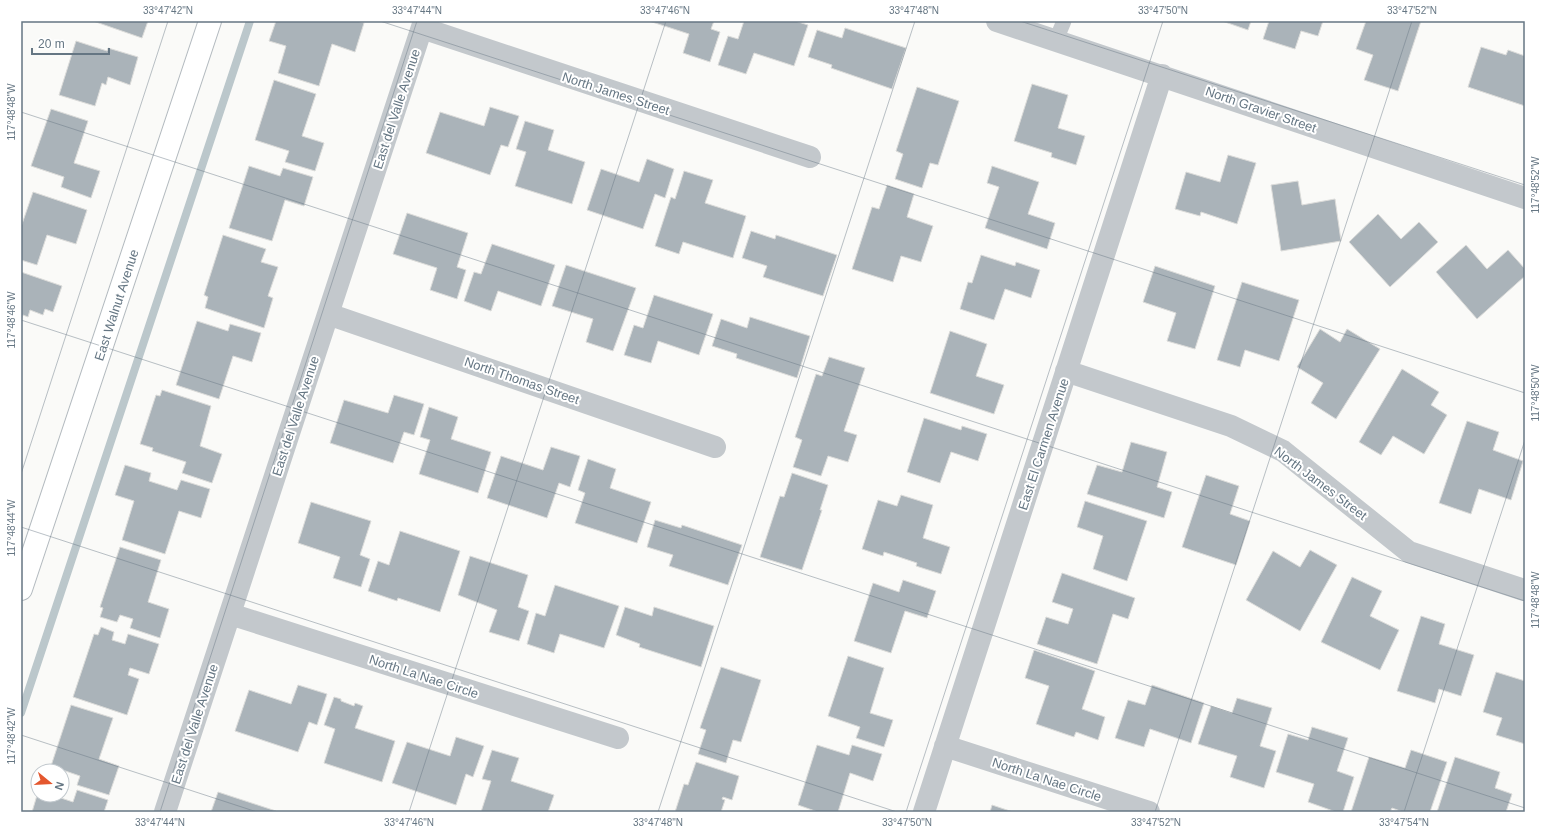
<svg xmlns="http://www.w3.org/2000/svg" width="1546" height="833" font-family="Arial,sans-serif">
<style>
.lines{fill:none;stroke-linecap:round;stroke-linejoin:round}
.stream{stroke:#bbc7cb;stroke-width:8}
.building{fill:#aab3b9;stroke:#dcdcda}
.secondary-casing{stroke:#b3babf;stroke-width:24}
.lane{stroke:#c3c8cc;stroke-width:15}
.street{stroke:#c3c8cc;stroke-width:22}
.secondary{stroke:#fff;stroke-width:22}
.ticks{fill:none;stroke:#657683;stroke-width:1;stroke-opacity:0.45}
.labels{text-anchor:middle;stroke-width:4;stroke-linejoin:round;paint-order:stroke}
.street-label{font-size:13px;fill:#657683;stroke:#fff}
.neatline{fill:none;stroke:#657683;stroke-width:1.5}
.ticks-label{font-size:10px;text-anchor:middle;fill:#657683}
</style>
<rect width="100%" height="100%" fill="#fafaf8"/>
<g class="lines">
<!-- stream -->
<path class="stream" d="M 21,713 L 250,21"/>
</g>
<!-- building -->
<path class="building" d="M 93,21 L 148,21 L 142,38 Z
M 276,21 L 357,21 L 364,23 L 355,52 L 332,44 L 319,86 L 278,73 L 286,46 L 269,41 Z
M 649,21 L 714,21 L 711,29 L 720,32 L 710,62 L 683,53 L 689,34 Z
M 744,21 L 795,21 L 808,25 L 794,66 L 754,53 L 746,74 L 718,65 L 728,36 L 738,39 Z
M 1222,21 L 1251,21 L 1248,30 Z
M 1269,21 L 1323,21 L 1318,36 L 1301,31 L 1295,49 L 1263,39 Z
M 1366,21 L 1421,21 L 1398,91 L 1364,80 L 1373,55 L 1356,49 Z
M 845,28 L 906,48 L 892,89 L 831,68 L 832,65 L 808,57 L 817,30 L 842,38 Z
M 76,41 L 107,51 L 108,48 L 138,57 L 130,85 L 108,77 L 106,85 L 102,83 L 95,106 L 59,95 Z
M 1481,47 L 1506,55 L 1508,50 L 1525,56 L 1525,106 L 1468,87 Z
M 274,80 L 316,94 L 302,136 L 324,143 L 315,171 L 285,162 L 289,151 L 255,140 Z
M 1032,84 L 1068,95 L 1058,128 L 1085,136 L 1076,165 L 1051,157 L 1052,153 L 1014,141 Z
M 917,87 L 959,101 L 938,165 L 930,163 L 922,188 L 895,179 L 903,154 L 896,151 Z
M 490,107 L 519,116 L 508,147 L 501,145 L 490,175 L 426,153 L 440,112 L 484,126 Z
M 51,109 L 88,121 L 74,163 L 100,171 L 91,198 L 61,187 L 64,177 L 31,166 Z
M 525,121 L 554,130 L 548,150 L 585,162 L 572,204 L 515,186 L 526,152 L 516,149 Z
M 1228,155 L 1256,163 L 1237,224 L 1201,212 L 1200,216 L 1175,209 L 1186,172 L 1220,182 Z
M 647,159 L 674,169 L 665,198 L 655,194 L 643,229 L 587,210 L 601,169 L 639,182 Z
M 249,166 L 280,176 L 283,168 L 313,177 L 304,206 L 285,200 L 272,241 L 229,228 Z
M 992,166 L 1039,182 L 1028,214 L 1055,223 L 1047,249 L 985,228 L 999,187 L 987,183 Z
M 684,171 L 713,180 L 705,203 L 746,216 L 733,258 L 683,242 L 679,254 L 655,246 L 671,197 L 675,199 Z
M 1298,181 L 1302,205 L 1335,199 L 1341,241 L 1281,251 L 1271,185 Z
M 887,185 L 914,194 L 907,217 L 933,226 L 921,262 L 901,256 L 893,282 L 852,269 L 872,207 L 879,209 Z
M 33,192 L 87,210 L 76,244 L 47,235 L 37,265 L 21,260 L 21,227 Z
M 407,213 L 468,233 L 457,267 L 466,270 L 457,299 L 430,290 L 437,268 L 393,254 Z
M 1378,214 L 1401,239 L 1419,222 L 1438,242 L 1390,287 L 1349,242 Z
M 751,231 L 775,239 L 776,235 L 837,255 L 823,296 L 763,277 L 767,266 L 742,258 Z
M 223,235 L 266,249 L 261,262 L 278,267 L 268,296 L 273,298 L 264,328 L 205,308 L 208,297 L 204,295 Z
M 492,244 L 555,265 L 541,306 L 498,291 L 491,311 L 464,301 L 474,272 L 481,274 Z
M 1466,245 L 1487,269 L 1508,250 L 1525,269 L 1525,276 L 1477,319 L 1436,272 Z
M 981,255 L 1015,266 L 1016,262 L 1040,270 L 1031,298 L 1005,289 L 994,320 L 960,309 L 968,282 L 972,283 Z
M 566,265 L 636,288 L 613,351 L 586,342 L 593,319 L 552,306 Z
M 1155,266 L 1215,286 L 1195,349 L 1167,341 L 1176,313 L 1143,302 Z
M 21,272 L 62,286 L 53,312 L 45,309 L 43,315 L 30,310 L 28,317 L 23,315 L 21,320 Z
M 1242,282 L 1299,300 L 1279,361 L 1245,350 L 1240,367 L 1217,360 Z
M 654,295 L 713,314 L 699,355 L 658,341 L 651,363 L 624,355 L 634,325 L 643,328 Z
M 750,317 L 810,336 L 797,378 L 736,358 L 737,354 L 712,346 L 721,319 L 747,328 Z
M 197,321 L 228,331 L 230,324 L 261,333 L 252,362 L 233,356 L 219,399 L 176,385 Z
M 1320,329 L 1340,342 L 1347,329 L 1380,349 L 1336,419 L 1311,403 L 1323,383 L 1297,367 Z
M 950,331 L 987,344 L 976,376 L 1004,385 L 994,414 L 930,393 Z
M 829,357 L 865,368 L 844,431 L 857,435 L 848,462 L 828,456 L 821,476 L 793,467 L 802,440 L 795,437 L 816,374 L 822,376 Z
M 1402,369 L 1439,392 L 1431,405 L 1447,415 L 1424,454 L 1393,436 L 1381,455 L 1359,442 Z
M 162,390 L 211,406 L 200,446 L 222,454 L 212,483 L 182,473 L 186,462 L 152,451 L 153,448 L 140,444 L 156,395 L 160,396 Z
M 394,395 L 424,404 L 414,435 L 404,432 L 393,463 L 330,443 L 344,400 L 388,413 Z
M 429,407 L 458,417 L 451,439 L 491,452 L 478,493 L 419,474 L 430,440 L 420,437 Z
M 924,418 L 961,430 L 962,426 L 987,434 L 978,461 L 951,452 L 940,483 L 907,472 Z
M 1467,421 L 1499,432 L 1493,450 L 1523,461 L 1511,500 L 1479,489 L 1471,514 L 1439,503 Z
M 1131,442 L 1167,452 L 1157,487 L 1172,492 L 1164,518 L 1087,494 L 1097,465 L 1122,472 Z
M 551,447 L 580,456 L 570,487 L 559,483 L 547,518 L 487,498 L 501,456 L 543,470 Z
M 588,459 L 616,469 L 610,488 L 651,502 L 637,543 L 575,523 L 585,493 L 578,490 Z
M 125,465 L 151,473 L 149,481 L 177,490 L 181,480 L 210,489 L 201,518 L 179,511 L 165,554 L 122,540 L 134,501 L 115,495 Z
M 792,473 L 828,485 L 820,510 L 822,510 L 802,570 L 760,557 L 780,496 L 784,497 Z
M 1206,475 L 1239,486 L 1230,514 L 1250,521 L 1236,565 L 1182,547 Z
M 901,495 L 933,505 L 923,538 L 950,547 L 941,574 L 916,566 L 917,563 L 884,552 L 883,556 L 862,549 L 878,500 L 897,506 Z
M 1085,501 L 1147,521 L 1127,581 L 1093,569 L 1103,536 L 1077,527 Z
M 311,502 L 371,521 L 360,555 L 370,559 L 361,587 L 333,578 L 340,557 L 298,543 Z
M 655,520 L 681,528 L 682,525 L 742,545 L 728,585 L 669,566 L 673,555 L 647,547 Z
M 400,531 L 460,551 L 440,612 L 398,598 L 397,601 L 368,591 L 378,561 L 389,565 Z
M 120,547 L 161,560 L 148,602 L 169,609 L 160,638 L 130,628 L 133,619 L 120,615 L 117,622 L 100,617 L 103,608 L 100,607 Z
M 1310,550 L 1337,565 L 1300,631 L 1246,600 L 1273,551 L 1300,567 Z
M 470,556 L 528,575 L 518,607 L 529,611 L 519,641 L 489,632 L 497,610 L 458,595 Z
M 1062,573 L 1135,598 L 1128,619 L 1113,614 L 1097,664 L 1037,644 L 1046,617 L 1068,624 L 1073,609 L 1052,602 Z
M 1352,577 L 1382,591 L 1370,616 L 1399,630 L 1380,670 L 1321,642 Z
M 903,580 L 936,591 L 927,618 L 905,611 L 891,653 L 854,641 L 873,583 L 899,592 Z
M 555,585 L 619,606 L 604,648 L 560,634 L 554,653 L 527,644 L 536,613 L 545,616 Z
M 625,607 L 652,616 L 654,607 L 714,626 L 701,667 L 639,647 L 640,644 L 616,635 Z
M 1421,616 L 1445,624 L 1439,644 L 1474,655 L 1461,696 L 1439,689 L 1435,703 L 1397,691 Z
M 101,627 L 114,632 L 112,640 L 125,644 L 128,634 L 159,644 L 149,674 L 130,668 L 128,675 L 139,679 L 127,715 L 73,697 L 94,634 L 98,635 Z
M 1034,650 L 1095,671 L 1082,709 L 1105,717 L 1098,740 L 1076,732 L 1074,737 L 1036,724 L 1049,686 L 1025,678 Z
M 848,656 L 884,668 L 870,713 L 893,720 L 884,747 L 856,738 L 860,727 L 828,716 Z
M 721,667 L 761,680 L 741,742 L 733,740 L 726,763 L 698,754 L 706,730 L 700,728 Z
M 1496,672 L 1525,681 L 1525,744 L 1496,735 L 1502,718 L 1483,712 Z
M 298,685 L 327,694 L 317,725 L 309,722 L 298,752 L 235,731 L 249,690 L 291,704 Z
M 1152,685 L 1204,703 L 1191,743 L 1150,729 L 1144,747 L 1115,738 L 1128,700 L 1145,705 Z
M 334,697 L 341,699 L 341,701 L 354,706 L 355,703 L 363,706 L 355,728 L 395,741 L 382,782 L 324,763 L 335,729 L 324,725 Z
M 1237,698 L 1272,708 L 1260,746 L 1276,751 L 1264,788 L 1230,777 L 1237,756 L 1198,744 L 1211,706 L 1232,713 Z
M 71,705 L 113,718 L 99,759 L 119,766 L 109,795 L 77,785 L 80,776 L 51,766 Z
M 1312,727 L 1348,738 L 1337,771 L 1354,777 L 1343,812 L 1336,812 L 1308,802 L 1314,784 L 1276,772 L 1288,734 L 1308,740 Z
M 456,737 L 484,746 L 473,777 L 466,774 L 456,805 L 392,783 L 407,742 L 450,756 Z
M 817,745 L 849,755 L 852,745 L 882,754 L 873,781 L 850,773 L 838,812 L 818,812 L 798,805 Z
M 492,750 L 519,758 L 511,781 L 554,795 L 548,812 L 481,812 L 491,781 L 482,779 Z
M 1411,750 L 1447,762 L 1430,812 L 1403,812 L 1392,808 L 1390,812 L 1351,812 L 1369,757 L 1405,768 Z
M 1455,757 L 1500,772 L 1495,788 L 1512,794 L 1506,812 L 1437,812 Z
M 696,762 L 739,776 L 732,800 L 723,797 L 722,799 L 725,800 L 721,812 L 675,812 L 684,784 L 688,785 Z
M 77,790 L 108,800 L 104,812 L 32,812 L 38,792 L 38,795 L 52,795 L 73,802 Z
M 218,792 L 276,811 L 276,812 L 211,812 Z
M 992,805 L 1013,812 L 990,812 Z"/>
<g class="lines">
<!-- secondary casing -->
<g class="secondary-casing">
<path id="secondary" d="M 21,589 L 210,21"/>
</g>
<!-- lane -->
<path class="lane" d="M 1056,40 L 1064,21"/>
<!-- street -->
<path class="street" d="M 997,21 L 1525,198
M 422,28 L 810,157
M 328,314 L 715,447
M 1066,371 L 1231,426 L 1283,451 L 1409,552 L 1524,590
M 230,614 L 618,738
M 945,746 L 1149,812
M 165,812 L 424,21
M 924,812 L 1162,75"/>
<!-- secondary -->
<use href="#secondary" class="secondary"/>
</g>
<!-- ticks -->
<path class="ticks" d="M 380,21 L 1525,393M 1020,21 L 1525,185M 21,112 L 1525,601M 21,320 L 1525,808M 21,474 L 168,21M 21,527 L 897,812M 21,735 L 257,812M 160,812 L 417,21M 409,812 L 666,21M 658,812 L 915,21M 906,812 L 1163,21M 1155,812 L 1412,21M 1404,812 L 1525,440"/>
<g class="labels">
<!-- street labels -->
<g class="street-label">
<text transform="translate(616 93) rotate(18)" y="5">North James Street</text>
<text transform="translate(396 109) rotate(-72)" y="5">East del Valle Avenue</text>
<text transform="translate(1261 109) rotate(19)" y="5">North Gravier Street</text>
<text transform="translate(116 305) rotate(-72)" y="5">East Walnut Avenue</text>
<text transform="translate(522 380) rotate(19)" y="5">North Thomas Street</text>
<text transform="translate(295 416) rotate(-72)" y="5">East del Valle Avenue</text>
<text transform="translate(1043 444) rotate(-72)" y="5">East El Carmen Avenue</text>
<text transform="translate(1321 483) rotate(37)" y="5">North James Street</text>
<text transform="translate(424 676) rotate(18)" y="5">North La Nae Circle</text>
<text transform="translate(194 724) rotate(-72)" y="5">East del Valle Avenue</text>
<text transform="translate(1047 779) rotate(18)" y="5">North La Nae Circle</text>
</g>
</g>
<!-- border -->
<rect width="1546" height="833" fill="none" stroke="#ffffff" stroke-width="44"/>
<!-- north arrow -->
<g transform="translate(50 783) rotate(108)"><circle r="19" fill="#ffffff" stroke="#c1c8cd"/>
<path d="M0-3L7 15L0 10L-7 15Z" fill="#e4572e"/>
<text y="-6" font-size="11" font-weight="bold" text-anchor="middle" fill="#657683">N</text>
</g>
<!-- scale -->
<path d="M32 48v6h77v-6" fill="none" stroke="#657683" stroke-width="2"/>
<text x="38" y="48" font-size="12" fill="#657683" stroke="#ffffff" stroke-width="3" paint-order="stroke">20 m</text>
<rect x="22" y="22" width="1502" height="789" class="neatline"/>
<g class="ticks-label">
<text x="168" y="14">33°47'42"N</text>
<text x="417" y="14">33°47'44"N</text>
<text x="665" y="14">33°47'46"N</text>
<text x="914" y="14">33°47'48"N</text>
<text x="1163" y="14">33°47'50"N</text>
<text x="1412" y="14">33°47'52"N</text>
<text transform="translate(11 112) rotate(-90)" y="4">117°48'48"W</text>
<text transform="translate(1535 185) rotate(-90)" y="4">117°48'52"W</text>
<text transform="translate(11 320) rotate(-90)" y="4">117°48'46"W</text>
<text transform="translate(1535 393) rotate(-90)" y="4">117°48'50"W</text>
<text transform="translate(11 528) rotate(-90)" y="4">117°48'44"W</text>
<text transform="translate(1535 600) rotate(-90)" y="4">117°48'48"W</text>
<text transform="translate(11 736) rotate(-90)" y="4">117°48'42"W</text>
<text x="160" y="826">33°47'44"N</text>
<text x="409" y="826">33°47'46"N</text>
<text x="658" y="826">33°47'48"N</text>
<text x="907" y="826">33°47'50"N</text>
<text x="1156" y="826">33°47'52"N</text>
<text x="1404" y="826">33°47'54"N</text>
</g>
</svg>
